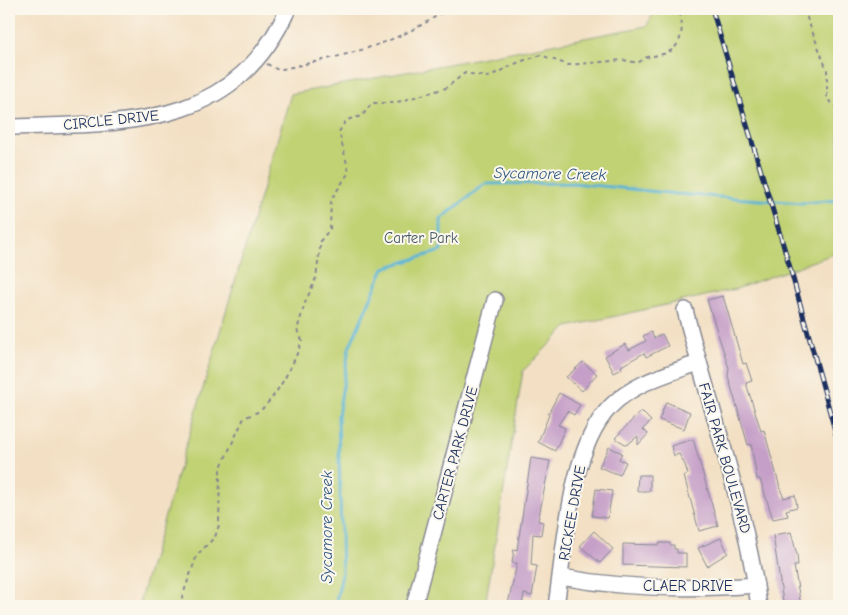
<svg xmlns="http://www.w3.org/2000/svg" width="848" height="615" font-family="'Comic Neue',sans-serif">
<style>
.green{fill:#c1d274;stroke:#6e8069}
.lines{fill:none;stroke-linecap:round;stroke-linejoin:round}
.stream{stroke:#58b4d6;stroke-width:3}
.building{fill:#c59fc8}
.minor-casing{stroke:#878891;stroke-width:18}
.path{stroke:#878891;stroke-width:2;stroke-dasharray:4 4;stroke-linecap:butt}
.minor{stroke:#fff;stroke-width:15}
.rail-casing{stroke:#1b2f5e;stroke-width:5}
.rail{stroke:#fbf7ec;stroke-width:3;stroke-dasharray:9;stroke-linecap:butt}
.labels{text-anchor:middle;stroke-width:4;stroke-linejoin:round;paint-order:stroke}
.street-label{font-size:15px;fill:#1b2f5e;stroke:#fbf7ec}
.park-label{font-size:15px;fill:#445864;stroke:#fbf7ec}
.water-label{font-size:16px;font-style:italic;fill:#2d5782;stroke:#fbf7ec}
</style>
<rect width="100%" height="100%" fill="#fbf7ec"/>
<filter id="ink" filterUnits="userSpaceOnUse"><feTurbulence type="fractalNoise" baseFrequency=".02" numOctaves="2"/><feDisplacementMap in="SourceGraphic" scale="10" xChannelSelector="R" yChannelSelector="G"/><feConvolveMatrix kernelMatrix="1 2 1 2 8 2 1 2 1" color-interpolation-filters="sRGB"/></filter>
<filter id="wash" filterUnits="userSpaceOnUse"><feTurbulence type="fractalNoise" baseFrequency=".0096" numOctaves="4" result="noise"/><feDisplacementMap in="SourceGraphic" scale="20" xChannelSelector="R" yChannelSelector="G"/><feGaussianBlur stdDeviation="1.12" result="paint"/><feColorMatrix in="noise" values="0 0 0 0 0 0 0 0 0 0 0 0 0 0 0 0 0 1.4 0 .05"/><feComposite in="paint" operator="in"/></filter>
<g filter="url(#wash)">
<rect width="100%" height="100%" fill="#f3e0c4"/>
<!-- green -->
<path class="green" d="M 655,9 L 839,9 L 839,252 L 736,289 L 567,327 L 523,371 L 485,606 L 138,606 L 291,94 L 647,26 Z"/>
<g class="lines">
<!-- stream -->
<path class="stream" d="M 335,606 L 342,574 L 338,416 L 349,348 L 384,268 L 441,251 L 441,219 L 485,184 L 573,183 L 677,194 L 803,203 L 839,200"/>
</g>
<g id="blocks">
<!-- building -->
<path class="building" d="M 723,296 L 743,364 L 746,363 L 752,381 L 746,383 L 761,431 L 764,430 L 781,491 L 784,498 L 795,495 L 797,507 L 786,510 L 788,516 L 773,519 L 760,479 L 757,479 L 751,444 L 748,445 L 728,376 L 729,368 L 707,300 Z
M 651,332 L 654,338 L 662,334 L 668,346 L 646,357 L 644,353 L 621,366 L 622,369 L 614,373 L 605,356 L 625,344 L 629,350 L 646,341 L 643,336 Z
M 583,362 L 597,374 L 582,391 L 566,377 Z
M 559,393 L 580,405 L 574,415 L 567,411 L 558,425 L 565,428 L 555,451 L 538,442 L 549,415 L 548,414 Z
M 666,402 L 690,412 L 684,429 L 659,420 Z
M 641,411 L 651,421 L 643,429 L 648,434 L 638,445 L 638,436 L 627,445 L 615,438 Z
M 693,439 L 718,526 L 699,531 L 684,476 L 688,474 L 685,465 L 679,454 L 674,456 L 671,446 Z
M 609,447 L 622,453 L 619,459 L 626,462 L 620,475 L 599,467 Z
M 531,458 L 550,461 L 538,521 L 543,522 L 541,535 L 533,534 L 531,565 L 537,566 L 532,596 L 524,594 L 522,606 L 508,604 L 517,563 L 512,563 L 514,549 L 517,550 Z
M 638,475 L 650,475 L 650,491 L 637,491 Z
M 596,489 L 612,491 L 608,518 L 592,516 Z
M 594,531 L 613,549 L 600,563 L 580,546 Z
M 791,532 L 797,555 L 798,566 L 794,566 L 801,606 L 786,606 L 785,602 L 783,602 L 773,535 Z
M 721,538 L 728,553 L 707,566 L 698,548 Z
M 659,543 L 670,543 L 670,545 L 674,545 L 674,549 L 677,549 L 677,553 L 686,553 L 686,567 L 623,565 L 623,544 L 659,545 Z"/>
</g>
</g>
<g filter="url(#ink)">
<use href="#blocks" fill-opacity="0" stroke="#878891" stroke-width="1"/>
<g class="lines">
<!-- minor casing -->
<g class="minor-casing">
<path id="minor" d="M 9,127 C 122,123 233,131 288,9
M 685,310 C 710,409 745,505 759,606
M 561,577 C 626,589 690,590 756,585
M 414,606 L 495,300
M 556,606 C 565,548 569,450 610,407 C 633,383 668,374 698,363"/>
</g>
<!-- path -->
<path class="path" d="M 808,9 L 807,18 L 827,70 L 827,99 L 839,110
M 267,64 L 278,70 C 341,56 393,47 447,9
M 179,606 L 197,555 L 215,537 L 219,525 L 220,469 L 244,418 C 250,415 257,413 262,409 C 278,394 296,360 302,340 L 297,330 L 305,303 L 316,278 L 321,240 L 330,229 L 331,200 L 349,172 L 339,132 L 346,120 L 362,116 L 372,103 L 394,103 L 446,88 L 465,73 L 488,77 L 519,62 L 541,55 L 568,65 L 623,60 L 638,63 C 647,55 652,57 663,54 C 684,49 684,25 679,9"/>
<!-- minor -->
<use href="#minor" class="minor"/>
<!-- rail casing -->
<g class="rail-casing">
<path id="rail" d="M 712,9 L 789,264 L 839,445"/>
</g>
<!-- rail -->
<use href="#rail" class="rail"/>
</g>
</g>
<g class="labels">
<!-- street labels -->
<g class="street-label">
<text transform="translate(111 120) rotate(-6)" y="5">CIRCLE DRIVE</text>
<text transform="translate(455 453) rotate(-75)" y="5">CARTER PARK DRIVE</text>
<text transform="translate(725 458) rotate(74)" y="5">FAIR PARK BOULEVARD</text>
<text transform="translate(572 513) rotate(-80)" y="5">RICKEE DRIVE</text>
<text x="688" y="591">CLAER DRIVE</text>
</g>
<!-- park labels -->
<g class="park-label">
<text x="421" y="243">Carter Park</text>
</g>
<!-- water labels -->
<g class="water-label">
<text transform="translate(550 173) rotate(1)" y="6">Sycamore Creek</text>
<text transform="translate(326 527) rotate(-90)" y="6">Sycamore Creek</text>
</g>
</g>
<!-- margin -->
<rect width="848" height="615" fill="none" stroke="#fbf7ec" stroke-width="30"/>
</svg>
